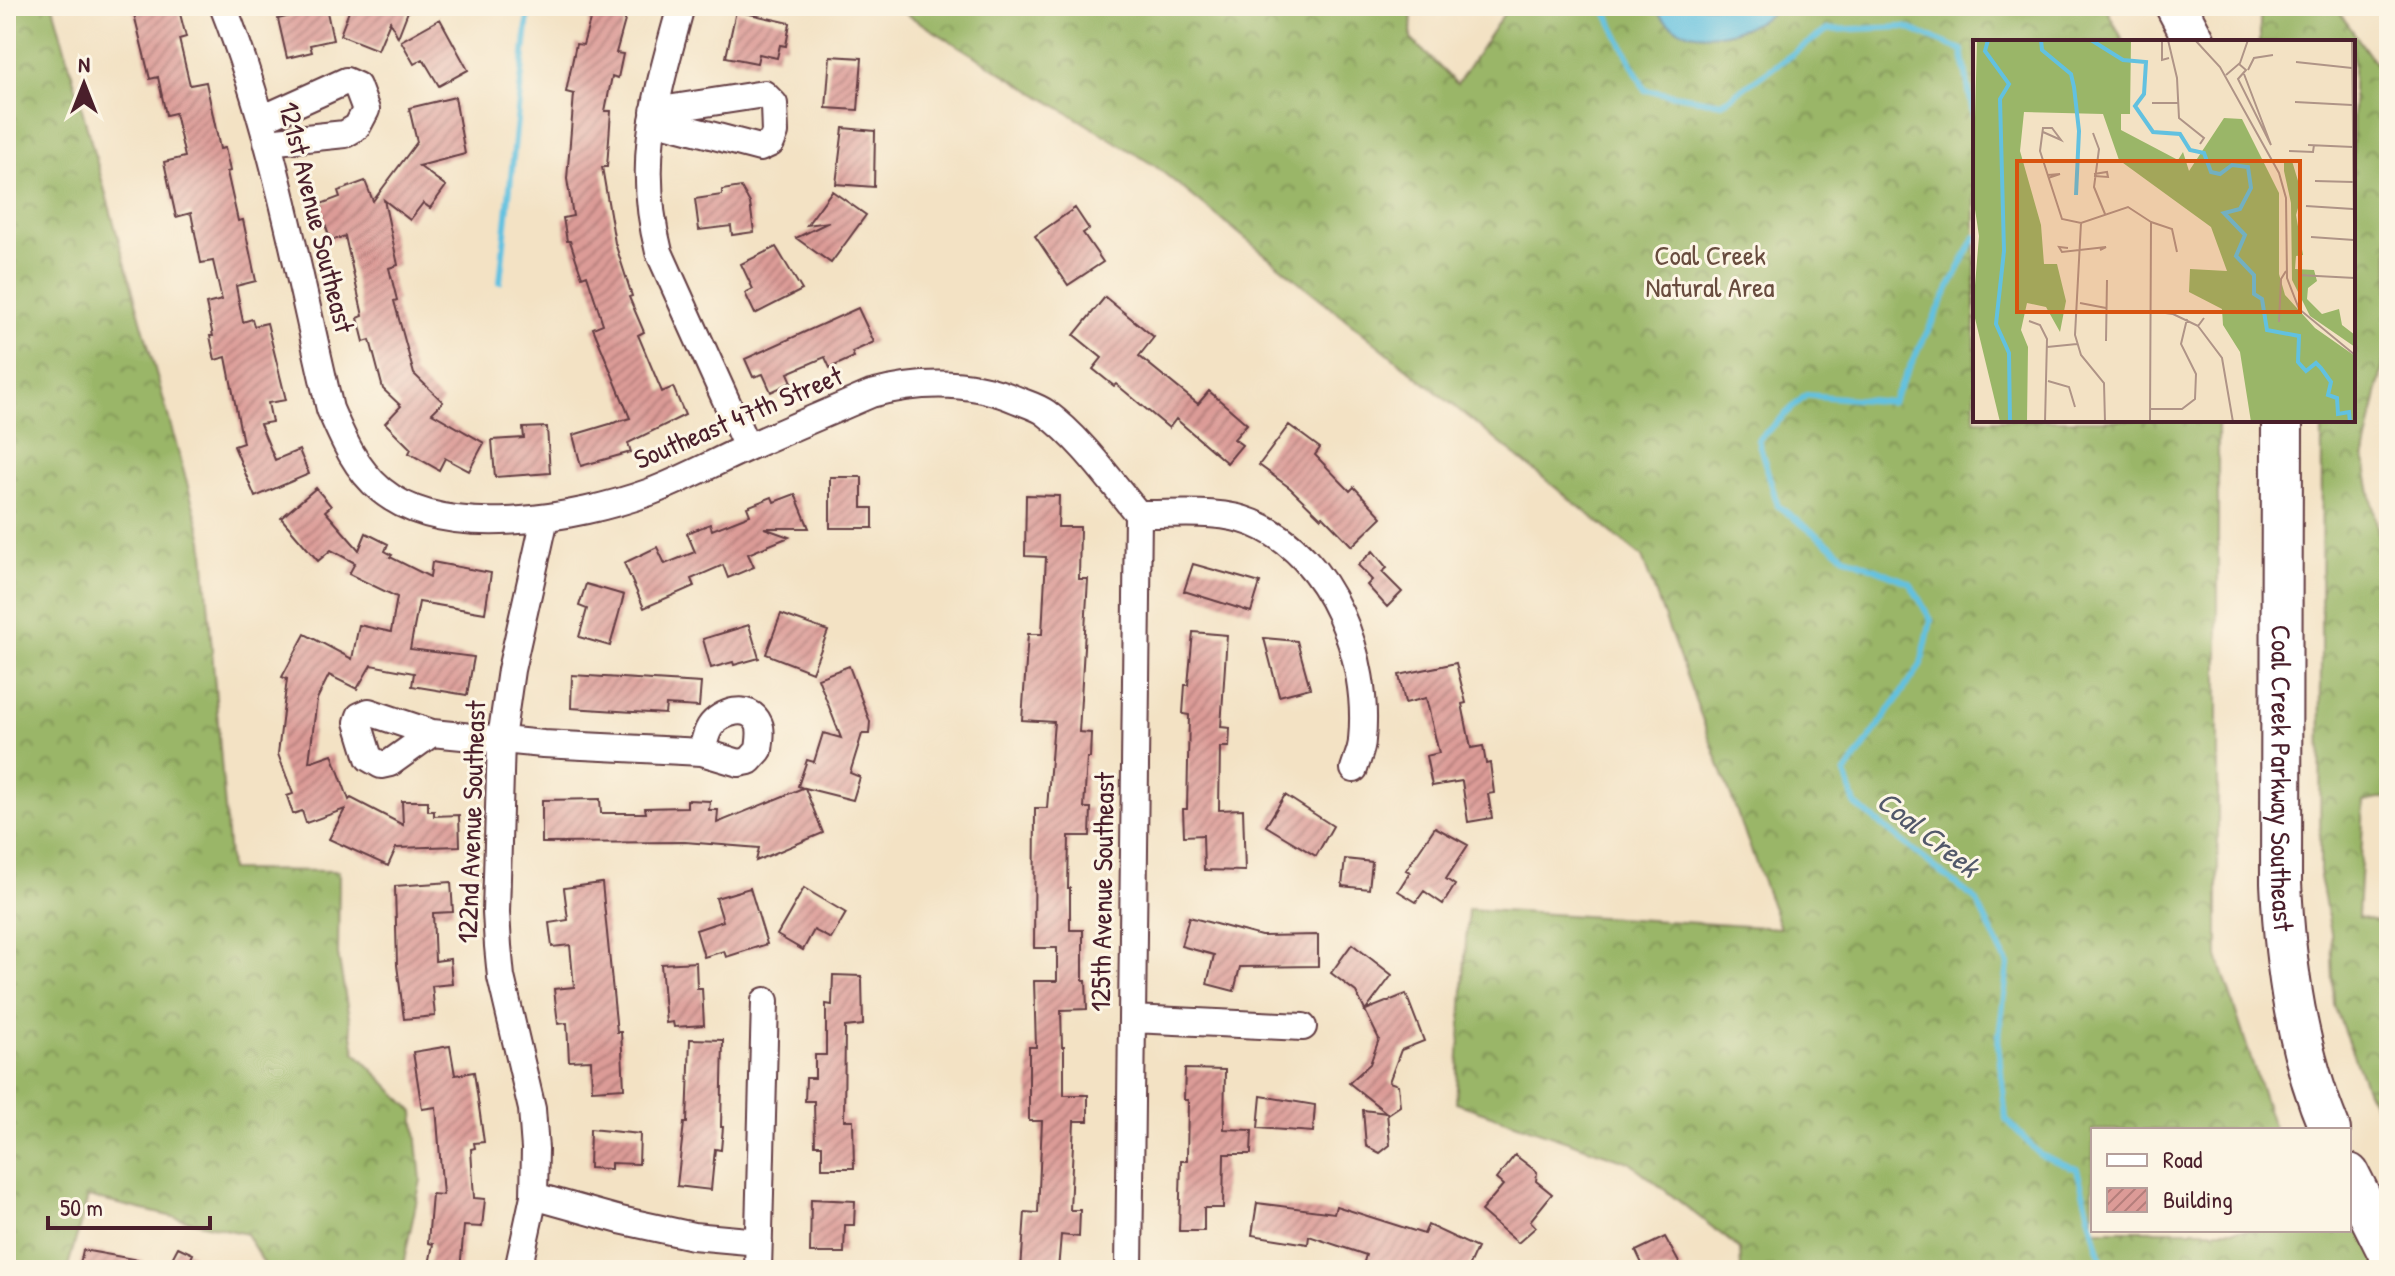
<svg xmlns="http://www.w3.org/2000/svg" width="2395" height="1276" font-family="'Patrick Hand',sans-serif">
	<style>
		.forest { fill: url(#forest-crowns); stroke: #726a4a; stroke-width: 2 }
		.water { fill: #62c1e0; stroke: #567086; stroke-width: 2 }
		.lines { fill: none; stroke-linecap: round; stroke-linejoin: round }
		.stream { stroke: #62c1e0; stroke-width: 6 }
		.building { fill: url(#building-hatch) }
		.minor-casing { stroke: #633c42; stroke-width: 30 }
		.primary-casing { stroke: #633c42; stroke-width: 44 }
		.minor { stroke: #fff; stroke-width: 26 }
		.primary { stroke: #fff; stroke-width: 40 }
		.labels { text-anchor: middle; stroke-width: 6; stroke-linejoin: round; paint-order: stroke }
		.street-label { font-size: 28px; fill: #4a1f2b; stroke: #fcf5e5 }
		.park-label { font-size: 28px; fill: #684c3e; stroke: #fcf5e5 }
		.water-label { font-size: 30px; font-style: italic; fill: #52586a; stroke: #fcf5e5 }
		.inset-river { fill: none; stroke: #62c1e0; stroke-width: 4 }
		.inset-road { fill: none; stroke: #af9487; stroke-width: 2 }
		.view { fill: #d8530f; fill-opacity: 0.15; stroke: #d8530f; stroke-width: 4 }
		.inset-edge { fill: none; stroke: #4a1f2b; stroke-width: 4 }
	</style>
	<defs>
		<pattern id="forest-crowns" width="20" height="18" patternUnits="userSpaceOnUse" patternTransform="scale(2)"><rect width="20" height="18" fill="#9ab668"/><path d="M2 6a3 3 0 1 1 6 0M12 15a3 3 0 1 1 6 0" fill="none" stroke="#809356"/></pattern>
		<pattern id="building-hatch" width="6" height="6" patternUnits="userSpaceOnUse" patternTransform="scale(2)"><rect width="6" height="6" fill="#dc9b97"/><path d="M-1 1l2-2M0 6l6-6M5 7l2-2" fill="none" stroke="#b47e7b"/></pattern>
	</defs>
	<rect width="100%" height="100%" fill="#fcf5e5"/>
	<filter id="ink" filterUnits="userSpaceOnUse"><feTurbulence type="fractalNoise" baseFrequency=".0125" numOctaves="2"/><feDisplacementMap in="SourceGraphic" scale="16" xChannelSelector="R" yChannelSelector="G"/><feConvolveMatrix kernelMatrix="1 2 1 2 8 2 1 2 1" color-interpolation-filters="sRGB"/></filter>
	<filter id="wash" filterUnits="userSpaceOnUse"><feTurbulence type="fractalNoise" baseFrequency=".006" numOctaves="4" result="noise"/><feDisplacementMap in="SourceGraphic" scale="32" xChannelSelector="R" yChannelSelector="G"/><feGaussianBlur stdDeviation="1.8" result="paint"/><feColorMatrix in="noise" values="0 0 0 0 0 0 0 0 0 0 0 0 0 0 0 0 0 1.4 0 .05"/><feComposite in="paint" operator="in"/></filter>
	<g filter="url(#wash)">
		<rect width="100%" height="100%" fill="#f3e2c4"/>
		<!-- forest -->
		<path class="forest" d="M6,6H53L203,540L230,870L339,871L338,955L355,1052L414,1112L421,1180L402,1270H268L246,1234L88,1197L67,1270H6Z
			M893,6H1412L1411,39L1457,84L1509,6H2105L2124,42H1975V420H2218V957L2274,1130H2093V1230H2349V1216L2389,1270H1741L1740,1249L1629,1162L1456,1103L1468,909L1780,928L1642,557L1155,166Z
			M2260,6H2335L2387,80L2389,93V336L2364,456L2389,590V797L2364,802L2358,917L2389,924V1132L2367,1091L2334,1005L2331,933L2320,877L2322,420H2353V42H2260Z"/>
		<!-- water -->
		<path class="water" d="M1654,6H1772L1771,14C1738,37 1676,49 1654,6Z"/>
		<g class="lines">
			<!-- stream -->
			<path class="stream" d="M1603,6L1645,90L1722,103L1827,30L1905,27L1962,50L1975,126
				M1975,237L1892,402L1806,395L1758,440L1778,506L1846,557L1910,583L1931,620L1921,665L1845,774L1855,804L1976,900L2008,965L1998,1044L2006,1119L2040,1155L2077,1169L2093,1229
				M500,282L529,6
				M2093,1230L2104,1270"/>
		</g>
		<g id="blocks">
			<!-- building -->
			<path class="building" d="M132,6H178L186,37L179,39L190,85L206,82L220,149L225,148L230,171L227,172L238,221L243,220L256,281L236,286L243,322L252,319L254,326L267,323L286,400L268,403L272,422L260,424L275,460L299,450L309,474L255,497L234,446L243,443L226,357L215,360L210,336H213L206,304L222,300L213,261L201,263L191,213L176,217L164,162L185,157L175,113L166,115L158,77L150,79Z
				M351,6H410L398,37L390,21L378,50L340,35Z
				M594,6H629L616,53L623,54L618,78L612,76L605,111H611L607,167H602L615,243L632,296L629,297L644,332L638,335L662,392L673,387L685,415L628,443L631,452L581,466L573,435L630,418L593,328L603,324L587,275L582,277L570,241H567L563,218L573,216L567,179L574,94L566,92L576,44L583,45Z
				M326,7L333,40L310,45L312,52L287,58L278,19Z
				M736,11L790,23L786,46L780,45L777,58L759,54L757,63L726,57Z
				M440,19L468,70L439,86L423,59L414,64L401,41Z
				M830,56L862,58L858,110L826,108Z
				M455,97L465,154L419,166L446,186L430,208L423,203L410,220L384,200L398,265L389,268L397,300L394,301L414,374L443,402L432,413L484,443L469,471L445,458L439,470L409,453L411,449L385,423L401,406L383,389L370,340L364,342L358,318L363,316L345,236L331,241L318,205L340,197L338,191L365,181L373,201L417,142L409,108Z
				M843,128L875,131L874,187L836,184Z
				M741,187L750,203L754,232L732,235L731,226L699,230L695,199L722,195V190Z
				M832,191L866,215L831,263L796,238L829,222L807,225Z
				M1075,208L1089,229L1083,233L1103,262L1068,285L1035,236Z
				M776,247L802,290L755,314L745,293L753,289L741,264Z
				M1105,297L1154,337L1139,356L1198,404L1209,391L1247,424L1234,439L1242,445L1227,463L1176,419L1169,428L1116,384L1114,386L1093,369L1102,358L1074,335Z
				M858,308L874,342L852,352L854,357L830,368L825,357L788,373L792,382L771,392L763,374L753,377L745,359Z
				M1289,425L1320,448L1315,455L1350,491L1354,487L1382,517L1352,546L1323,516L1321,518L1290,488L1259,465Z
				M547,427L550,473L495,477L492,440L524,438L523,428Z
				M830,477H862V508H873V528H830Z
				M316,488L331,506L325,511L359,550L366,533L388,544L385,551L392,555L390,557L430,577L432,562L491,573L485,613L419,602L410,649L474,657L467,695L412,686L414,673L371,665L357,689L329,675L317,699L309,762L332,754L349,800L351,798L403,825L402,801H428V811H434V816L459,815L460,846L396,848L388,866L329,839L345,809L306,823L302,811L293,814L287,796L293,794L278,754L287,679L282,677L305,634L352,659L359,625L391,632L397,597L349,574L355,563L331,550L318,561L281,518Z
				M795,494L809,528H764L789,537L748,554L754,567L728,578L723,565L691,579L694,586L644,608L624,563L657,547L665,564L695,552L687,533L710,524L712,530L750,515L747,507L772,497L774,502Z
				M1026,495L1059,496L1058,527H1080L1079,579H1088L1079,732L1091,733L1090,758H1087L1084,808H1091L1090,836H1069L1068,888H1070V930H1083V980H1086L1087,1009L1061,1010L1062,1047H1064V1095H1088V1121H1074L1070,1210H1080L1079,1237L1061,1235L1058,1270H1021L1025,1212L1038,1213L1042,1121H1029V1047H1036L1034,981H1057V948H1034L1035,808H1047L1054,722L1022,720L1028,634H1042L1046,557L1025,556Z
				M1373,551L1387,568L1382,572L1402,592L1387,607L1367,585L1372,580L1358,565Z
				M1193,564L1260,583L1251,612L1184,591Z
				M586,584L624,595L610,646L579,637L587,609L579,606Z
				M781,614L828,631L812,672L766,654Z
				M749,625L759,658L734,665L733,662L711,668L703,639Z
				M1193,632L1227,635L1221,727L1230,728L1229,747H1220L1219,810L1243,809L1245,871L1204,870L1203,835L1184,836L1183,809H1187L1189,715L1183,714L1185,685H1188Z
				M1264,638L1297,641L1310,688L1279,696Z
				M1456,663L1466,703L1462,704L1471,748L1483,746L1486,764L1490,763L1494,793L1488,794L1492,818L1468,822L1462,781L1432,786L1426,756L1439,753L1426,698L1405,703L1399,675Z
				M849,666L870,722L869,734H862L850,773L860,777L853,800L805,788L823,833L756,861L759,848L685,842L542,843V800L600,799L601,813H646L645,808L687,807V800L710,801L709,810H718L717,823L803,788L798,786L807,760L814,762L823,733L841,738L818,678Z
				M572,675L701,683L699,707L666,705L665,714L571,708Z
				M1285,795L1333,826L1316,856L1266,826Z
				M1435,827L1468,845L1446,879L1455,885L1443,904L1424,891L1416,902L1398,891L1410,872L1406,870Z
				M1345,859L1372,862L1369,889L1342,886Z
				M451,882L453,912L433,913L435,961L450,959L452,984L432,986L435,1016L404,1019L397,965L395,886Z
				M602,883L617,1032H621L624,1088L592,1090L591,1060L569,1061L567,1023L558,1024L554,989L574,987L570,945L552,947L549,923L568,920L564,888Z
				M750,888L767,944L726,957L724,951L704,957L696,930L723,921L716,898Z
				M804,888L846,913L831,939L814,930L803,950L777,935Z
				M1189,917L1261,936L1318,935V966L1240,967L1234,991L1207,984L1214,955L1181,946Z
				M1352,944L1392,975L1366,1010L1406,994L1424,1041L1401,1050L1389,1082L1398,1085L1400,1106L1388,1114L1349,1083L1370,1064L1379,1039L1356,992L1331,973Z
				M696,962L697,988H702L704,1025L674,1027L673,1022L666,1023L661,964Z
				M833,975L861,976L862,980L863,1025L845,1027L844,1120H853L854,1168H822V1145H815L814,1101H805L806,1078H815V1055H826V1004L832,1005Z
				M690,1039L723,1040L721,1127H723L721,1150L715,1149L711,1190L677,1186L684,1123H687Z
				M450,1046L455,1075L474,1072L484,1142L474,1143L475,1148L471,1149L474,1198L485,1199L482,1227L464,1226L460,1270H428L433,1244L428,1243L432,1194L443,1195L436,1107L422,1109L413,1052Z
				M1185,1069L1225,1070L1224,1129L1252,1130L1251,1154H1224L1223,1208H1204V1231H1179L1181,1161H1187L1188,1100H1184Z
				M1261,1096L1315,1105L1313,1132L1258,1128Z
				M1363,1110L1387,1113L1390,1145L1380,1153L1366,1146Z
				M590,1129L640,1134L639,1164L611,1163V1169L589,1168Z
				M1515,1155L1537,1172L1536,1181L1552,1194L1530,1221L1536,1227L1518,1243L1481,1211L1503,1185L1496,1179Z
				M811,1199L855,1201L854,1225H845L844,1253H810Z
				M1257,1203L1334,1213L1336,1206L1424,1234L1428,1225L1477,1248L1467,1270H1379L1363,1265L1366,1255L1309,1236L1308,1244L1252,1235Z
				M1665,1237L1683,1270H1645L1636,1251Z
				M178,1247L193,1254L186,1270H166Z
				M83,1250L144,1261L143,1270H79Z"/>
		</g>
	</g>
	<g filter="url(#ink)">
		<use href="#blocks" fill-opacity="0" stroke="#633c42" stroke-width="2"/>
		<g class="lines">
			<!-- minor casing -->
			<g class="minor-casing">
				<path id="minor" d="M223,6C274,135 298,274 330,409C343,439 355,468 381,490C445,543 578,518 650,492C682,480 713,463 744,449C786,430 829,412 871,394C920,381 970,380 1017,400C1027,404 1038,407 1046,413C1082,440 1109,479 1138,514
					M681,6C657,96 635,158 659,252L747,447
					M262,119L346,81L357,86L366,110L357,127L345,134L267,142
					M653,120L760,148L771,143L775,133L774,104L764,94L654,111
					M1138,514C1174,515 1219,509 1253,523C1332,555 1370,660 1362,740C1362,749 1357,759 1354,769
					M432,733L390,763L381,765L369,758L358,722L360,716L369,712L432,733L543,744L702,752C704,744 705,735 710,727C720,712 750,702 759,724C762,731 760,741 759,750L749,761L739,763L702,752
					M1133,1019L1303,1027
					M534,1196L620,1220L693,1236L759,1242
					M518,1270L534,1196L535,1149L532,1109L501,977L498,946L496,912L501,739L511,670L545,518
					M758,1270L765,1001
					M1129,1270L1138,514"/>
			</g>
			<!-- primary casing -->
			<g class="primary-casing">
				<g id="primary">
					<path d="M2176,6L2195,42"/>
					<path id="s1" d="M2282,420L2281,883C2285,967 2297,1052 2330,1130"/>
					<path d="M2349,1174L2389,1254"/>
				</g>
			</g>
			<!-- minor -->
			<use href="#minor" class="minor"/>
			<!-- primary -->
			<use href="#primary" class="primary"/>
		</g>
	</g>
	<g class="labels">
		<!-- street labels -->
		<g class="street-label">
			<text transform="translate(317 217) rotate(76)" y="10">121st Avenue Southeast</text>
			<text transform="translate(738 417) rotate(-23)" y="10">Southeast 47th Street</text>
			<text dy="10" stroke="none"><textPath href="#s1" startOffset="358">Coal Creek Parkway Southeast</textPath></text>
			<text transform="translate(471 822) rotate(-88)" y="10">122nd Avenue Southeast</text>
			<text transform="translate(1102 892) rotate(-89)" y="10">125th Avenue Southeast</text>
		</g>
		<!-- park labels -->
		<g class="park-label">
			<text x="1710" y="265">Coal Creek<tspan x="1710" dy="32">Natural Area</tspan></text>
		</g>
		<!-- water labels -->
		<g class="water-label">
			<text transform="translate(1928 834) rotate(38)" y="10">Coal Creek</text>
		</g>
	</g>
	<!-- overview -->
	<g transform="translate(1973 40)">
		<rect width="382" height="382" fill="#f3e2c4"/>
		<path d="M4,0H158L157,74H148V90L205,120L210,112L216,131L251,78L269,79L306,153V234L312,255L342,288L382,316V382H278L267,312L250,285L249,269L216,252L217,229L254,231L238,187L146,120L130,74L51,72L47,111L68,185L71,224H84L93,261L87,292L73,267L54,263L48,290L55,307L54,381L27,382L0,270L6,196L0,156ZM319,121L329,154L323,175L330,215L323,216L322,229L341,230L344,241L335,248L334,259L349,274L366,269L369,285L382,295V307L337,276L319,240L318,163L311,131V122Z" fill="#9ab668"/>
		<path class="inset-river" d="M15,0L12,11L36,44L27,59L31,211L23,284L36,313L37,382M68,0L69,10L98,34L101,47L106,91L103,155M118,0L150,20L173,22L171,54L162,66L180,92L207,94L217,110L231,113L238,132L247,134L259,125L275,127L278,148L267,169L251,173L272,195L263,216L281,235V254L289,259L294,290L326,296L325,322L333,331L343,323L348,328L358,342L355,355L364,358L365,374L376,372L377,382"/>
		<path class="inset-road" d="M189,0V20L196,18M195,0L204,38L206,78L231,98L227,104M222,0L247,27L306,133L313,158L314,238L326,269L382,315M379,0L382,275M323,22L379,28M266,24L273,30L265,39L298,105L271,34M275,30L281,18L300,15M253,35L267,23L275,0M322,62L379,65M179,63H205M70,92L88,100L79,88H70L67,111L89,179L108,183L155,167L178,182M120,93L126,109L121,147L132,174M335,105L380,107M316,111L340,112L341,105M75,135L87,134L75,138M121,136L135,137L134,132L121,134M342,141L380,142M333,166L380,169M178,182L199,189L204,212M108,183L102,295L108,315L131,343L132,382M338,197L381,200M95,208L86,207L89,212L133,207L127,210M325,235L382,238M107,263L133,268M177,271L200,274L225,286L231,278M56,281L67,285L74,299L72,382M306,282L308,239L313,231M225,286L249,318L260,382M133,301L134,240M74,307L104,304M75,341L96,347L102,367M177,369H209L222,359L223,334L208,304L214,279M177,382L178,182"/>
		<path class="view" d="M44,121H327V272H44Z"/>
		<rect width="382" height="382" class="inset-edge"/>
	</g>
	<!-- margin -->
	<rect width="2395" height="1276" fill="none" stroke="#fcf5e5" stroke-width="32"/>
	<!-- legend -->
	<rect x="2091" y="1128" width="260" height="104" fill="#fcf5e5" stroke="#b59f9b" stroke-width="2"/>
	<rect x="2107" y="1154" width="40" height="12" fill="#ffffff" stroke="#b59f9b" stroke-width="2"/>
	<text x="2163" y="1168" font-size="24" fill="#4a1f2b">Road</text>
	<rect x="2107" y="1188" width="40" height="24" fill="url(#building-hatch)" stroke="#b59f9b" stroke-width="2"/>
	<text x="2163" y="1208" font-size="24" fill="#4a1f2b">Building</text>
	<!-- north arrow -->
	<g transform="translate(84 84)" stroke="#fcf5e5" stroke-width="6" paint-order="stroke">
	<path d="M0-6L14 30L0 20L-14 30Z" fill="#4a1f2b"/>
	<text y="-12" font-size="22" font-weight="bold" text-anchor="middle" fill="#4a1f2b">N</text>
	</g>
	<!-- scale -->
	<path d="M48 1216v12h162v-12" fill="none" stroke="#4a1f2b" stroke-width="4"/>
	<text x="60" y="1216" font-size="24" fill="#4a1f2b" stroke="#fcf5e5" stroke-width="6" paint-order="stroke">50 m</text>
</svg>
